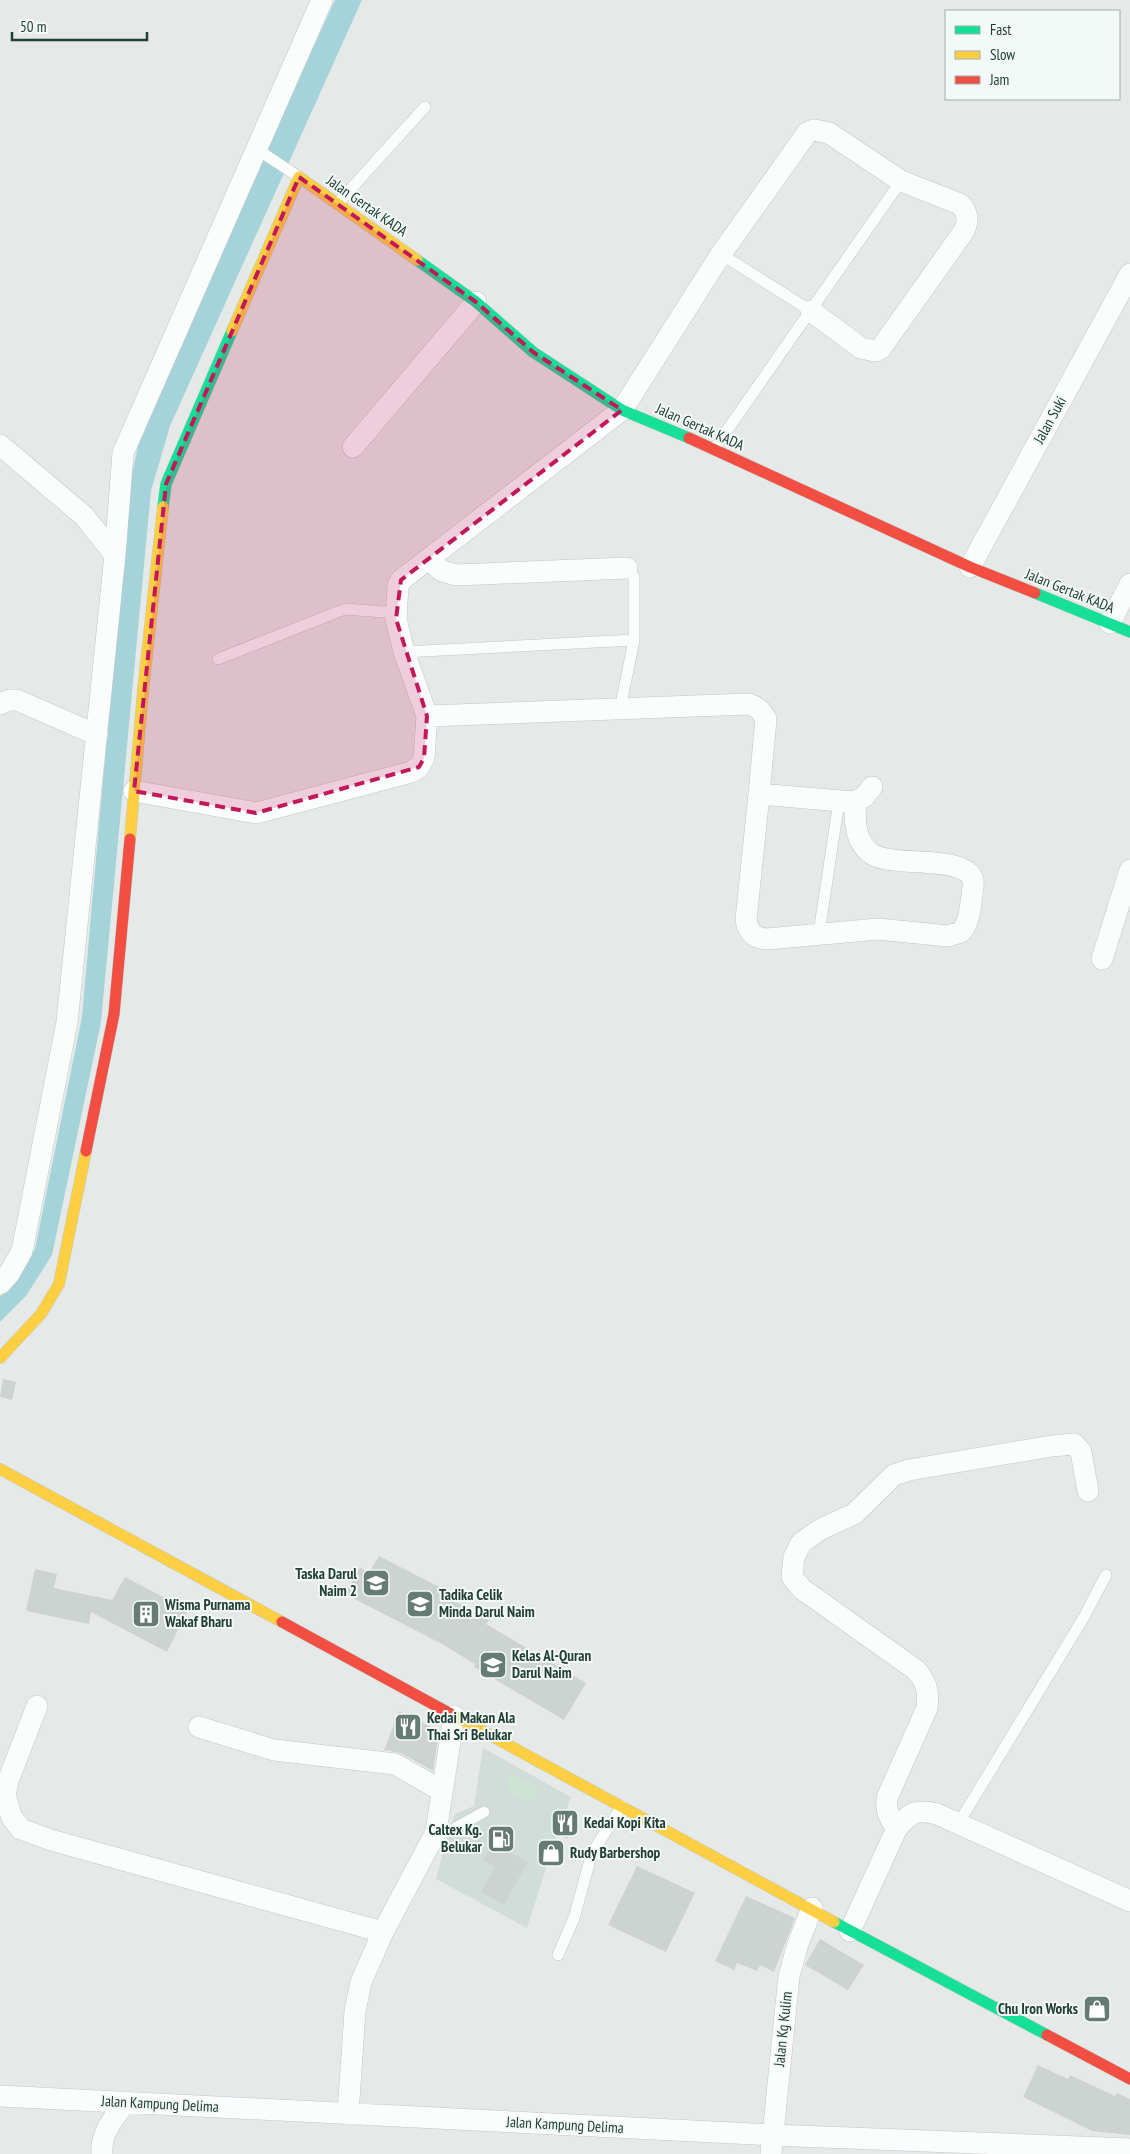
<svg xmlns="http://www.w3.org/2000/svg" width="1130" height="2154" font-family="'PT Sans Narrow',sans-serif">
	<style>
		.built { fill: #d2dcd8 }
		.green { fill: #cde4d4 }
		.water { fill: #a4d4da }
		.building { fill: #cdd3d1 }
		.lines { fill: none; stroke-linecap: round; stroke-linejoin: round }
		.lane-casing { stroke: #c2c7c5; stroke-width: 12 }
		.street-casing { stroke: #c2c7c5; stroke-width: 22 }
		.fast-casing { stroke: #c0c8c5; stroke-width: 12 }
		.slow-casing { stroke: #c0c8c5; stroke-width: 12 }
		.jam-casing { stroke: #c0c8c5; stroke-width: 12 }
		.lane { stroke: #fbfcfc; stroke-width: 11 }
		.street { stroke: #fbfcfc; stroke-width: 21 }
		.fast { stroke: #16e098; stroke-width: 11 }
		.slow { stroke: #ffcf43; stroke-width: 11 }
		.jam { stroke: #f24e42; stroke-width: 11 }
		.marked { fill: #c2185b; fill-opacity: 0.2; stroke: #c2185b; stroke-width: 4; stroke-dasharray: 10 6; stroke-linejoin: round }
		.labels { text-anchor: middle; stroke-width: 4; stroke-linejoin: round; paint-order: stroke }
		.street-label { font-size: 15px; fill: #213f35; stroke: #f3f9f6 }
		.poi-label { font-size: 15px; font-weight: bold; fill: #213f35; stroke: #f3f9f6; text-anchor: start }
	</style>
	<rect width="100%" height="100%" fill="#e5eae8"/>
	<!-- built -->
	<path class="built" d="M483,1748L571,1797L553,1846L527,1928L436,1879L448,1832L455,1814L474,1806Z"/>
	<!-- green -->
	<path class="green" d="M508,1772L543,1791L535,1799L527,1802L510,1794L508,1784Z"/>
	<!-- water -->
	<path class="water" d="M335,0H362L170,426L151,491L101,1022L52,1255L26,1296L0,1322V1297L14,1283L35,1249L82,1017L129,487L145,415Z"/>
	<!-- building -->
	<path class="building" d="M3,1379L16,1382L12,1400L0,1397Z
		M379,1556L451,1593L449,1598L489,1620L486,1624L586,1683L564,1720L474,1667L475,1664L442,1644L345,1594L360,1567L369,1573Z
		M35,1569L57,1574L54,1588L112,1600L125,1577L188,1610L167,1652L91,1612L89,1624L26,1611Z
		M399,1711L439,1731L433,1771L401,1753L384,1750Z
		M562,1808L578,1813L568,1839L553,1833Z
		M493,1843L528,1862L504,1905L481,1892L495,1867L483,1860Z
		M637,1866L695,1893L666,1952L608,1925Z
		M746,1896L795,1918L774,1972L760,1965L757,1971L737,1963L734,1970L715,1961Z
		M820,1939L864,1965L848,1990L805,1965Z
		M1038,2065L1068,2079L1070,2075L1115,2096L1117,2093L1130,2099V2135L1092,2131L1023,2097Z"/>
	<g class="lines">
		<!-- lane casing -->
		<g class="lane-casing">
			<path id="lane" d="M258,150L299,177
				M338,203L425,107
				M721,254L811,311
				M714,449L901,181
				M404,652L634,640
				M218,659L345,609L397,613
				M620,709L634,640V577L627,568
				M819,933L839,801
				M958,1824L1084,1617L1106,1575
				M436,1832H448L484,1812
				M558,1955L574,1918L592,1853L622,1806"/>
		</g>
		<!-- street casing -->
		<g class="street-casing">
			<path id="street" d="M0,445L84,516L115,555
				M353,447L476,302
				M429,560L442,571L456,575L627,568
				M970,567L1130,274
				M1110,623L1130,584
				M0,704L9,700H17L97,735
				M427,716L748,704C757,706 761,710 766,719L759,794L853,802L864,797L872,787
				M134,791L256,813L411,772L419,767L424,758L427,716L404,652L396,619L398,585L401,580L622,410L721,254L807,133L814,130L829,133L901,181L960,204C968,213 969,220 964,231L881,348L875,351L861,348L811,311
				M759,794L746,920C748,932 754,938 767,939L878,929L948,936L961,932C970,922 970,908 972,896C972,891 974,885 973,880C966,854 892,868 872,854C855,843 854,819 856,801
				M1102,959L1130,870
				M0,1284L9,1274L22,1251L67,1022L115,555L123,453L322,0
				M37,1706L8,1781L5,1795L12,1818L21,1829L51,1840L383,1932
				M199,1727L274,1750L395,1764L442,1791
				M897,1828C888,1819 886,1810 887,1798L927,1708C929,1691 927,1683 916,1670L802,1589L792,1577L794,1557L801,1543L821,1529L854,1514L894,1475L909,1470L1052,1446L1074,1444L1081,1452L1088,1491
				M850,1931L897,1828C911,1812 915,1809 937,1814L1130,1901
				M0,2096L772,2135L1130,2149
				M348,2114L355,2011L361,1982L383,1932L436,1832L454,1716
				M102,2154C100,2133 114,2118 126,2102
				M771,2154L789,1976L798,1944L812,1908"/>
		</g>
		<!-- fast casing -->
		<g class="fast-casing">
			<path id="fast" d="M417,260L476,302L533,352L622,410L689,438
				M163,507L166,484L232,331
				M1035,593L1130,632
				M834,1922L1047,2035"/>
		</g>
		<!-- slow casing -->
		<g class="slow-casing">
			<path id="slow" d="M232,331L299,177L417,260
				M130,839L143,691L163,507
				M0,1358L41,1314L59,1284L86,1151
				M0,1469L282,1622
				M451,1714L834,1922"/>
		</g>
		<!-- jam casing -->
		<g class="jam-casing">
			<path id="jam" d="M689,438L970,567L1035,593
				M86,1151L114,1014L130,839
				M282,1622L451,1714
				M1047,2035L1130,2079"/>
		</g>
		<!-- lane -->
		<use href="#lane" class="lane"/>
		<!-- street -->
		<use href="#street" class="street"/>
		<!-- fast -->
		<use href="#fast" class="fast"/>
		<!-- slow -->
		<use href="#slow" class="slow"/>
		<!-- jam -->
		<use href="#jam" class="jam"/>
	</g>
	<!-- marked area -->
	<path class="marked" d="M299,177L476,302L533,352L622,410L401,580L396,619L427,716L424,758L419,767L256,813L134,791L166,484Z"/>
	<!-- icons -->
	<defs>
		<g id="school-square" transform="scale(1.4375)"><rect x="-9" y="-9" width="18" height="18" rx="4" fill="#667b74" stroke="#f3f9f6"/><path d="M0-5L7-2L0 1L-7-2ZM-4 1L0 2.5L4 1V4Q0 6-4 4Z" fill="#fff"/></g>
		<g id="building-square" transform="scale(1.4375)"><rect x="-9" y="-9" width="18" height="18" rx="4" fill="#667b74" stroke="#f3f9f6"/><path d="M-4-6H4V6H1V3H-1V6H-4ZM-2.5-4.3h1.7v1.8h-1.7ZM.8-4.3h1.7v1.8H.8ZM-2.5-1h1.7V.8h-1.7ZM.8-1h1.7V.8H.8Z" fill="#fff"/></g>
		<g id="restaurant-square" transform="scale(1.4375)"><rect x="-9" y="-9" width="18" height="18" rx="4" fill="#667b74" stroke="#f3f9f6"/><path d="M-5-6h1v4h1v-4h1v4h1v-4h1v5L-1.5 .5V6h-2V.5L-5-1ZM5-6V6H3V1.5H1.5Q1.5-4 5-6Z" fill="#fff"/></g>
		<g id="fuel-square" transform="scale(1.4375)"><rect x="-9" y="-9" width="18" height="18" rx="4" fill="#667b74" stroke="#f3f9f6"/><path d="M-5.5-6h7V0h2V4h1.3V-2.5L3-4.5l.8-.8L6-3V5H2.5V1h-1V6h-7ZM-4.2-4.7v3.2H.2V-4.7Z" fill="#fff"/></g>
		<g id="shop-square" transform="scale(1.4375)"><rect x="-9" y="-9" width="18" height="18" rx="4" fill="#667b74" stroke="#f3f9f6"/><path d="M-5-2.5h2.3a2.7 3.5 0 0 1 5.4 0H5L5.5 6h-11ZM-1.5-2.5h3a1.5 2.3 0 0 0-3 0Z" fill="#fff"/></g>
	</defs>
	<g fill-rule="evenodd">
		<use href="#school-square" x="376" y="1583"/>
		<use href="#school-square" x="420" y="1604"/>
		<use href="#building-square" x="146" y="1614"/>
		<use href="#school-square" x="493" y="1665"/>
		<use href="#restaurant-square" x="408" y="1727"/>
		<use href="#restaurant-square" x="565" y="1823"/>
		<use href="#fuel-square" x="501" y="1839"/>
		<use href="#shop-square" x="551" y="1853"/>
		<use href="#shop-square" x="1097" y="2009"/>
	</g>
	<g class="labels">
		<!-- street labels -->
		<g class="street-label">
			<text transform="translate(367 206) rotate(35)" y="5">Jalan Gertak KADA</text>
			<text transform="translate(1050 420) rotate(-61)" y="5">Jalan Suki</text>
			<text transform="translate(700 427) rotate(24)" y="5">Jalan Gertak KADA</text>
			<text transform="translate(1070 591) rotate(22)" y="5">Jalan Gertak KADA</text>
			<text transform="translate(783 2029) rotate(-84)" y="5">Jalan Kg Kulim</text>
			<text transform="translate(160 2104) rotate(3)" y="5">Jalan Kampung Delima</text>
			<text transform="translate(565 2125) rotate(3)" y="5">Jalan Kampung Delima</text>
		</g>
		<!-- poi labels -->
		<g class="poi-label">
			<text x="357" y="1579" text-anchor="end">Taska Darul<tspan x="357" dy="17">Naim 2</tspan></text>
			<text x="439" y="1600">Tadika Celik<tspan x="439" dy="17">Minda Darul Naim</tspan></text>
			<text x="165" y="1610">Wisma Purnama<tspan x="165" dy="17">Wakaf Bharu</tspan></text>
			<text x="512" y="1661">Kelas Al-Quran<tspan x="512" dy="17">Darul Naim</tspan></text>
			<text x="427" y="1723">Kedai Makan Ala<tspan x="427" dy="17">Thai Sri Belukar</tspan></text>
			<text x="584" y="1828">Kedai Kopi Kita</text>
			<text x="482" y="1835" text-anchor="end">Caltex Kg.<tspan x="482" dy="17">Belukar</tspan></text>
			<text x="570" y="1858">Rudy Barbershop</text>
			<text x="1078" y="2014" text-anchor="end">Chu Iron Works</text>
		</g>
	</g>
	<!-- legend -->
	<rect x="945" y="10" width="175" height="90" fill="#f3f9f6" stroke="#9fafa9"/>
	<rect x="955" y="26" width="25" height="8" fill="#16e098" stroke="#9fafa9"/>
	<text x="990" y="35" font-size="15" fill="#213f35">Fast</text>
	<rect x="955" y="51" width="25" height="8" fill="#ffcf43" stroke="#9fafa9"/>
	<text x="990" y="60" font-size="15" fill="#213f35">Slow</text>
	<rect x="955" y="76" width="25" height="8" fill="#f24e42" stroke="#9fafa9"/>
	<text x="990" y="85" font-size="15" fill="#213f35">Jam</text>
	<!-- scale -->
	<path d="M12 32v8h135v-8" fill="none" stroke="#213f35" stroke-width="2.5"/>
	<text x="20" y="32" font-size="15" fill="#213f35" stroke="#f3f9f6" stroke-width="4" paint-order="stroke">50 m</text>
</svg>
